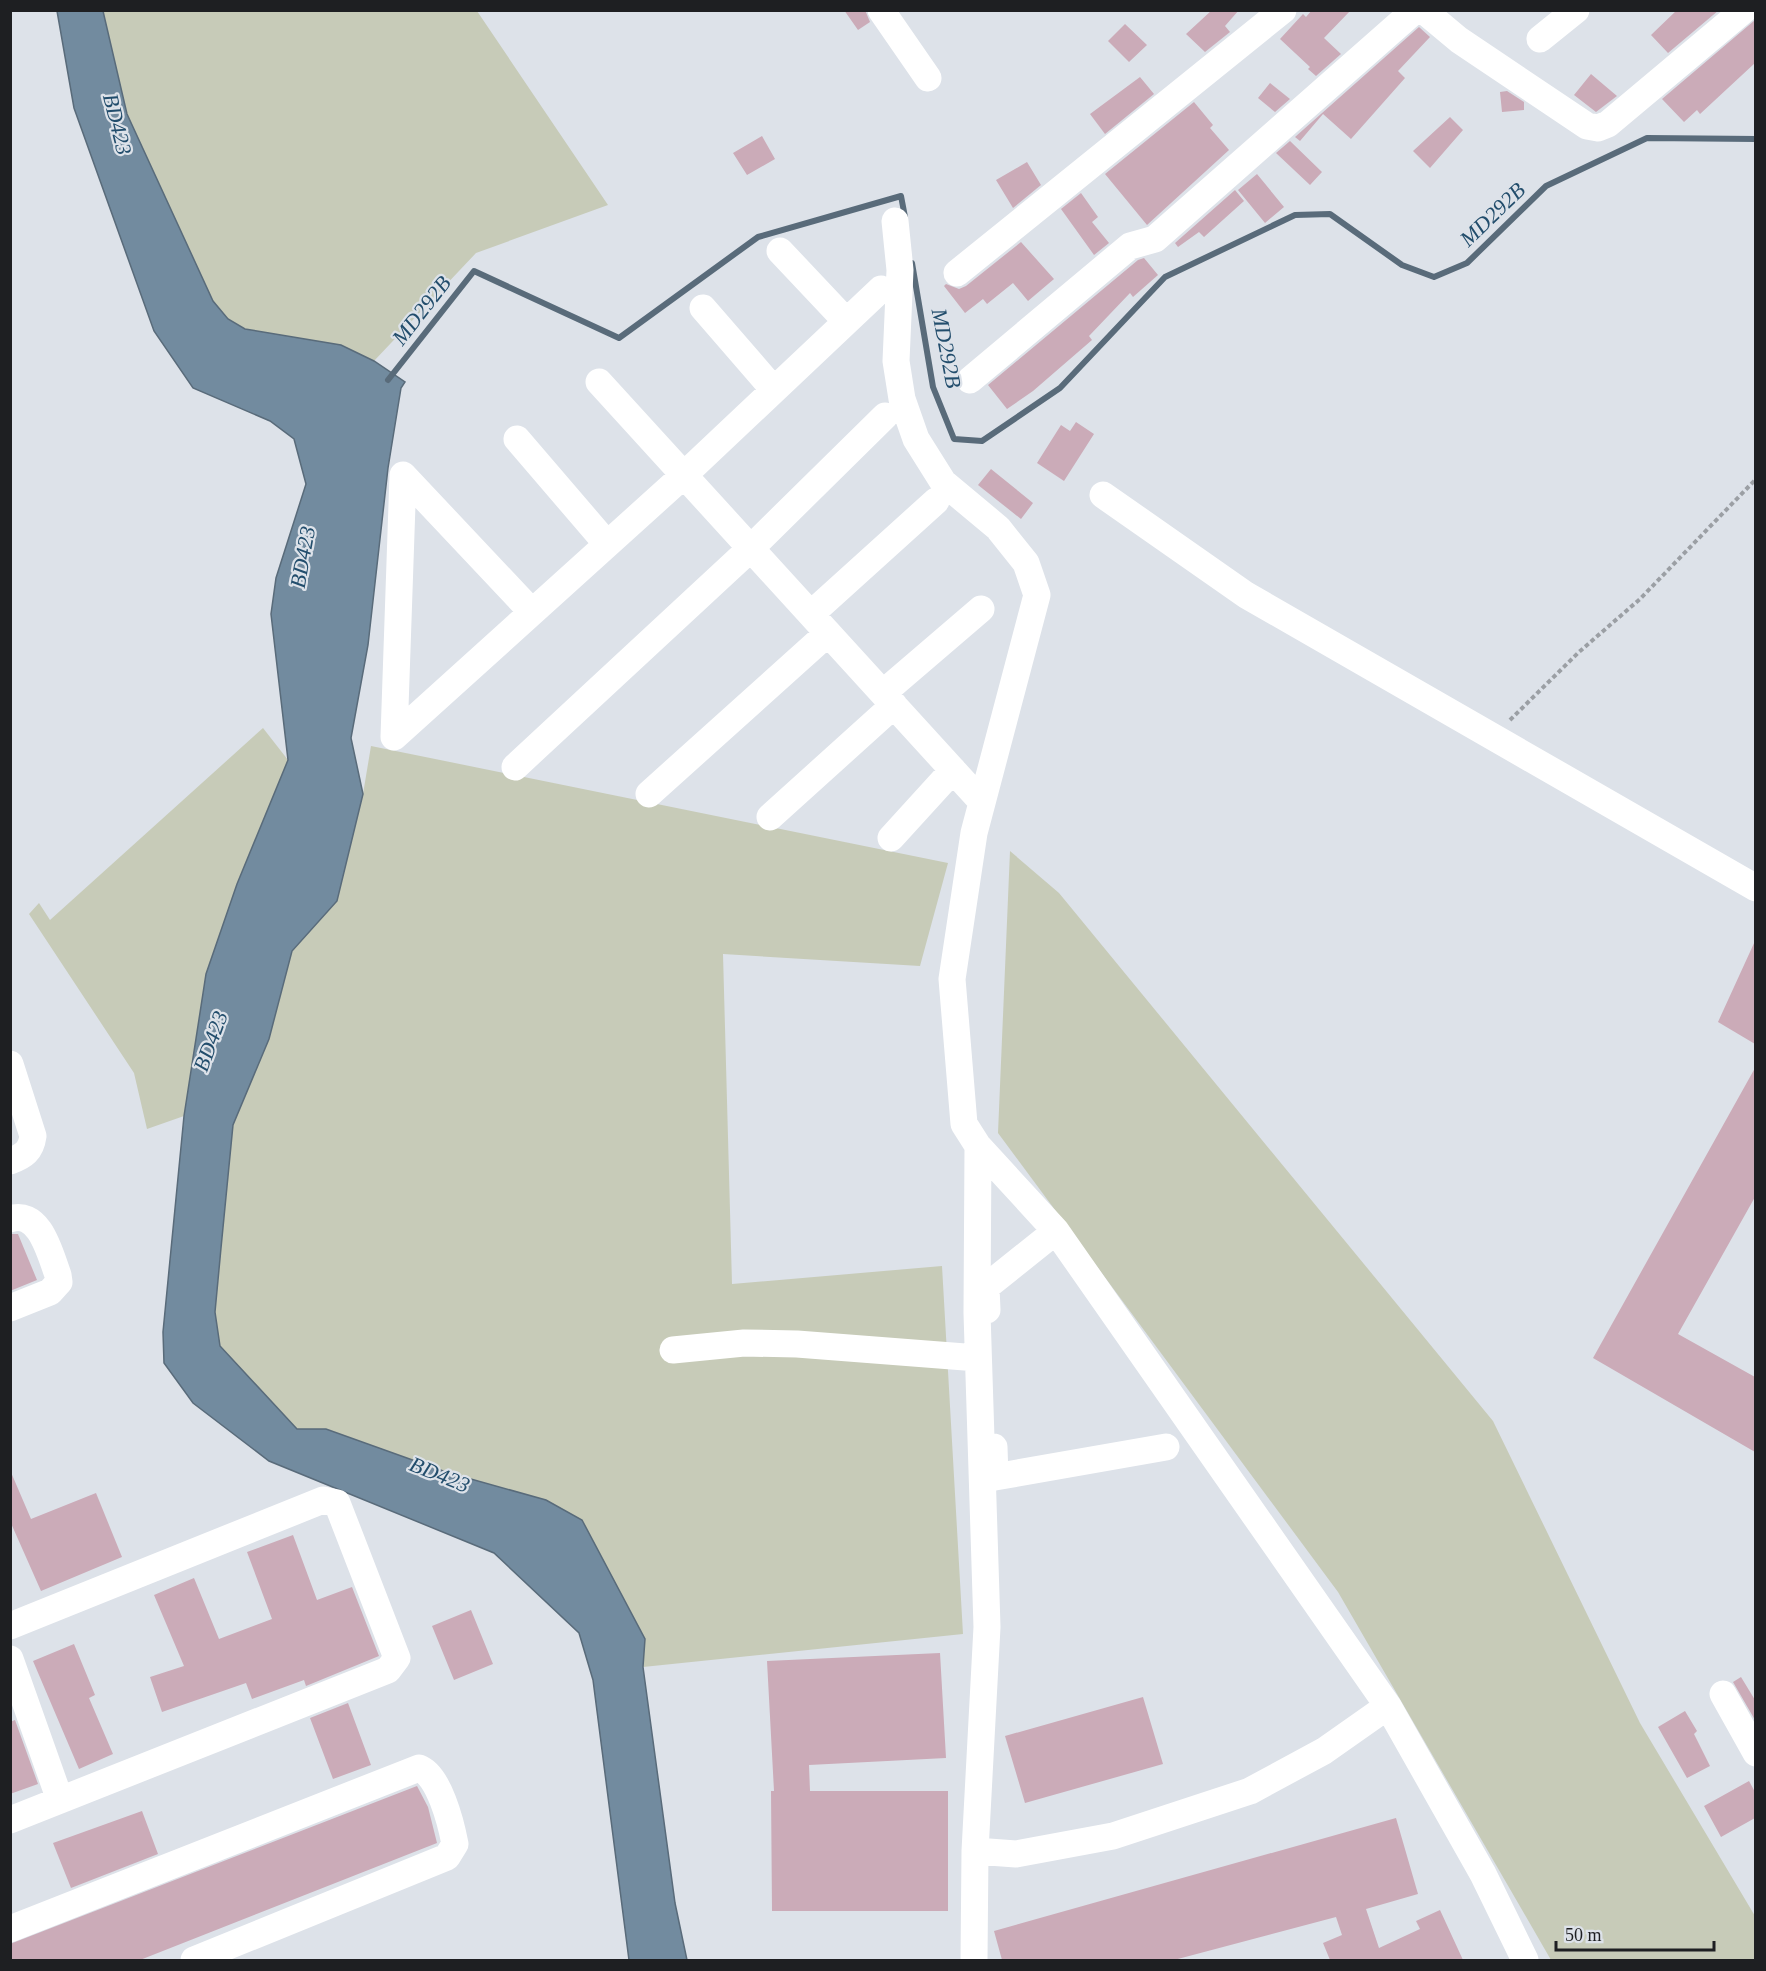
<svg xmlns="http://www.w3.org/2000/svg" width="1766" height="1971" font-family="'Times New Roman',serif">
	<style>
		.green { fill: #c7cbb8 }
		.water { fill: #728b9f; stroke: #596b7a; stroke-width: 1.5 }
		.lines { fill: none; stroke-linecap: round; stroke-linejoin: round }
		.stream { stroke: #596b7a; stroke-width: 6 }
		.building { fill: #cbabb8 }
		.path { stroke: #9b9fa4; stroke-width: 4; stroke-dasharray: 4.5 3; stroke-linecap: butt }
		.minor { stroke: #fff; stroke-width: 27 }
		.labels { text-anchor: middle; stroke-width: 4.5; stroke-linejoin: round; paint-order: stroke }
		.water-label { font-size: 22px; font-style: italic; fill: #224d6c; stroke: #dde2e9 }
	</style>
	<rect width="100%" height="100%" fill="#dde2e9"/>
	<!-- green -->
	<path class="green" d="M103,11H477L608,205L476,253L374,361L341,345L245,329L228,319L213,301L127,114Z
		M263,728L288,760L237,884L206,974L184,1116L147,1129L134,1073L29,914L39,903L50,920Z
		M371,746L948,863L920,966L723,954L732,1284L942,1266L963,1634L643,1667L645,1639L546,1500L446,1472L326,1429H297L220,1347L215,1312L233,1125L269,1039L292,951L337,901L363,794Z
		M1010,851L1059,893L1493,1421L1640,1723L1755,1916V1960H1551L1338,1592L998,1133Z"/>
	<!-- water -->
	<path class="water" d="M57,11H103L127,114L213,301L228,319L245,329L341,345L374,361L405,382L401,388L388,468L368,645L351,738L363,794L337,901L292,951L269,1039L233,1125L221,1248L215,1312L220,1346L297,1429H326L446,1472L546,1500L582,1520L645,1639L643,1667L675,1903L687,1960H629L593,1680L579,1633L494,1553L269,1461L193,1403L164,1363L163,1332L184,1116L206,974L237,884L288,760L271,614L276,578L306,484L294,439L270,421L193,388L154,331L74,108Z"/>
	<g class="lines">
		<!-- stream -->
		<path class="stream" d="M912,263L933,387L954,439L982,441L1060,388L1165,277L1295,215L1330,214L1402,265L1434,277L1467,263L1546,186L1647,138L1756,139
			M388,380L474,271L619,338L758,237L901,196L905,217"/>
	</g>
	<!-- building -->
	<path class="building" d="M844,10H865L870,22L858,30Z
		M1212,10H1239L1225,26L1230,32L1205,52L1186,34Z
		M1312,10H1351L1324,38L1341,54L1316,76L1308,69L1310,67L1280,39L1303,14L1306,17Z
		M1677,10H1719L1668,53L1651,35Z
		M1755,20V63L1700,114L1697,110L1684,122L1662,99Z
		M1125,24L1147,45L1129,62L1108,41Z
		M1419,27L1430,37L1398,71L1405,78L1351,139L1323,114L1300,141L1295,137Z
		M1591,74L1617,96L1596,112L1574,95Z
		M1140,77L1154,94L1105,134L1090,114Z
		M1270,83L1290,99L1275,112L1258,98Z
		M1507,91L1524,102V110L1502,112L1500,92Z
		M1194,102L1213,125L1210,128L1229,150L1147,225L1105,174Z
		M1450,117L1463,130L1430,168L1413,151Z
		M762,136L775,159L747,175L733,153Z
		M1290,141L1322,172L1310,185L1276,153Z
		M1027,162L1041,185L1013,208L996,180Z
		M1257,174L1284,207L1265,223L1238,190Z
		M1235,190L1244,201L1204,237L1199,232L1178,247L1175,243Z
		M1081,193L1098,217L1092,222L1109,243L1094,255L1061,209Z
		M1021,242L1054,279L1028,301L1013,283L987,304L983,299L965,313L944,286L946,284L959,289L966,286Z
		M1144,258L1158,275L1133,297L1130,293L1089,336L1092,340L1033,391L1007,409L988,385L1138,260Z
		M1076,422L1094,434L1064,481L1037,463L1061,425L1070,431Z
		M991,469L1033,503L1021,519L978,485Z
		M1755,941V1044L1718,1022Z
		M1755,1068V1197L1678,1334L1755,1377V1452L1593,1358Z
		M10,1234H18L37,1280L10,1291Z
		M10,1470L31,1519L96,1493L122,1557L41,1591L10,1521Z
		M293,1535L317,1600L352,1587L379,1656L306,1686L304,1680L252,1699L246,1683L162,1712L150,1677L184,1666L154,1595L194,1578L219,1639L272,1619L247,1552Z
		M471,1610L493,1664L454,1680L432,1626Z
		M74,1644L95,1695L89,1698L113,1754L79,1769L33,1661Z
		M940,1653L946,1758L809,1765L810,1791H948V1911H772L771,1791H774L767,1661Z
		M1741,1677L1755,1700V1720L1733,1682Z
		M1143,1697L1163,1764L1025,1803L1005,1736Z
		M348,1703L371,1765L333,1779L310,1718Z
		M1685,1711L1697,1731L1694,1734L1710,1766L1687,1778L1658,1727Z
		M15,1720L38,1784L10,1794V1722Z
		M1749,1781L1755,1792V1818L1721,1837L1704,1806Z
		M417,1786L428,1807L437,1843L140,1960H10V1944Z
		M142,1811L158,1854L71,1888L53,1843Z
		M1396,1818L1418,1894L1366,1909L1379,1948L1420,1929L1416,1921L1440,1910L1463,1960H1330L1323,1943L1342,1935L1336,1917L1174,1960H1002L994,1931Z"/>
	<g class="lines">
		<!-- path -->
		<path class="path" d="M1510,720L1579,652L1640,599L1756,479"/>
		<!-- minor -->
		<path class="minor" d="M881,10L928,78
			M1423,10L1459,40L1587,126L1598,128L1608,124L1744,10
			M1540,39L1576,10
			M895,221L900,270L896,361L902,399L916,439L943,482L998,528L1026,563L1037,595L974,833L952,979L964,1124L978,1146L977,1313L987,1627L975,1851L974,1960
			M780,251L846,321
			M957,273L1283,10
			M703,308L774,390
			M970,380L1130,246L1155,239L1415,10
			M599,382L982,802
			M517,439L607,544
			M1103,495L1246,595L1756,888
			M532,612L403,475L394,737L684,475L881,289
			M811,614L936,501
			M883,693L981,609
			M515,767L750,549L885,416
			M649,794L828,633
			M770,817L894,705
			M891,838L953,770
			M10,1064L33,1136C31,1151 24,1156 10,1161
			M978,1146L1056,1231L1388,1706L1483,1874L1525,1960
			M10,1219C40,1209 50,1254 58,1275L59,1282L50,1292L10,1308
			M987,1310L986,1287L1056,1231
			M673,1350L744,1343L797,1344L978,1358
			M994,1447L995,1477L1166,1447
			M10,1626L323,1500L337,1503L397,1658L388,1670L10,1820
			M10,1659L60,1800
			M1723,1694L1756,1753
			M975,1851L1016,1854L1113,1836L1250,1791L1324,1751L1388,1706
			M10,1929L419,1768C439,1775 451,1823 455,1844L447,1857L194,1960"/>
	</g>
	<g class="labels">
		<!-- water labels -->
		<g class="water-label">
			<text transform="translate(118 124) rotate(76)" y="8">BD423</text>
			<text transform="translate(1492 214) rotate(-44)" y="8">MD292B</text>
			<text transform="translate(421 310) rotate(-52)" y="8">MD292B</text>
			<text transform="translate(947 348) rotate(79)" y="8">MD292B</text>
			<text transform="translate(302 557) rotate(-80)" y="8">BD423</text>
			<text transform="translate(210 1041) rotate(-70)" y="8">BD423</text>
			<text transform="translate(440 1474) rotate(22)" y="8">BD423</text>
		</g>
	</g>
	<!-- border -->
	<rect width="1766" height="1971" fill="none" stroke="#1e1f22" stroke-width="24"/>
	<!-- scale -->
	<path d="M1556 1941v9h158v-9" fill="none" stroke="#1e1f22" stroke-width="3"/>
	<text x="1565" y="1941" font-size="18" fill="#1e1f22" stroke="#dde2e9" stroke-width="4.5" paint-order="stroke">50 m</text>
</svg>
